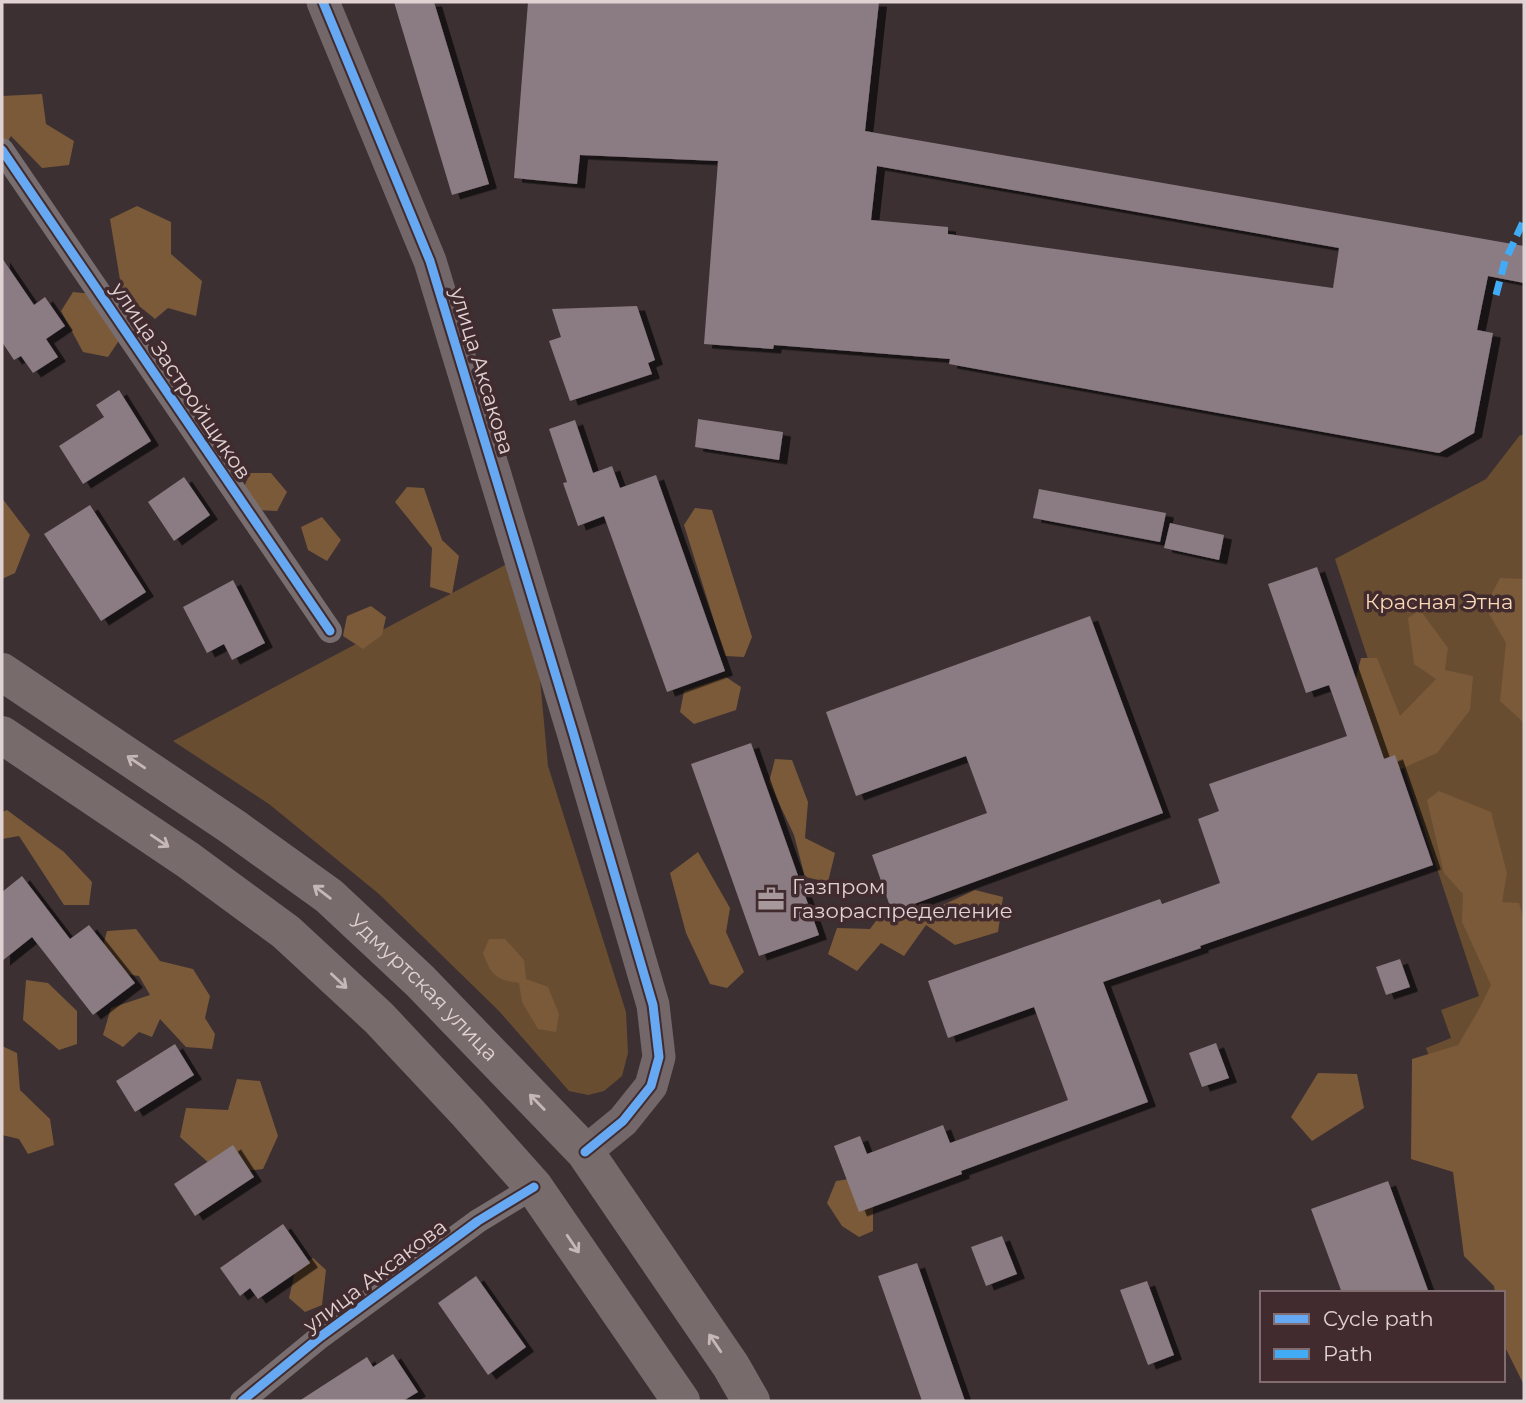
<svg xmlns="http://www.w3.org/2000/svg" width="1526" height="1403" font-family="Montserrat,sans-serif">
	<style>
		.green { fill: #694d31 }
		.forest { fill: #7b5a3a }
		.building { fill: #8a7b82; fill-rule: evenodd; filter: url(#shadow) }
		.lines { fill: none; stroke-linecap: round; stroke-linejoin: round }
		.street { stroke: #786e6f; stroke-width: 24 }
		.secondary { stroke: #736769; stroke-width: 33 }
		.primary { stroke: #786b6b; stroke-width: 38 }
		.quiet { stroke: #42abf6; stroke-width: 7; stroke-dasharray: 14 7; stroke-linecap: butt }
		.cycleway-casing { stroke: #412b2e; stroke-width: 13 }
		.cycleway { stroke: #66a8f1; stroke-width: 9 }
		.oneway { stroke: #c6b8b9 }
		.labels { text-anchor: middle; stroke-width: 7; stroke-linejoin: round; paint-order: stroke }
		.street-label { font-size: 21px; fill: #e0d1d3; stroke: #412b2e }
		.park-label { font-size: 21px; fill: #fcd9b6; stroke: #412b2e }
		.poi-label { font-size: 21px; fill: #e0d1d3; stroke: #412b2e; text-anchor: start }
	</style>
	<defs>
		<filter id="shadow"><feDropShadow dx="8" dy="4.5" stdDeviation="0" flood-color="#0009"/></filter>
	</defs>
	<rect width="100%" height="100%" fill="#3c3032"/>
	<!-- green -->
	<path class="green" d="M1520,435L1524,436V1319L1426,1048L1451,1038L1441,1010L1479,996L1335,559L1486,479Z
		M507,564L540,679L548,766L626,1012L628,1053L622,1076L604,1091L588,1095L569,1091L499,1011L379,894L269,804L173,741Z"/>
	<!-- forest -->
	<path class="forest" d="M42,94L46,124L74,141L69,165L42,168L11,136L2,151V96Z
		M137,206L171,222V254L202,281L196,316L168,308L155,319L122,292L110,219Z
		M73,292L92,294L120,339L108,357L83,352L61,311Z
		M250,473H271L287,492L277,511L257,510L242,492Z
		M407,487L424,488L442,540L459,556L452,594L430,587L432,548L395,502Z
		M2,498L30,535L15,573L2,579Z
		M695,508L712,510L752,637L744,657L725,656L684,525Z
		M322,517L341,540L327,561L308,550L301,527Z
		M1500,578L1524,579L1523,722L1500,701L1506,643L1485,607Z
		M371,606L386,617L382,635L363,649L343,636L347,616Z
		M1420,610L1448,648L1445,670L1473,676L1470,710L1437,753L1392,773L1376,763L1353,689L1361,658H1377L1400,716L1436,679L1414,664L1408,618Z
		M726,677L741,687L736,710L694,724L680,712L684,691Z
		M775,759L792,760L808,802L805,838L835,853L828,882L805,877L794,835L769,782Z
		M1439,791L1491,812L1507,873L1502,902L1519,903L1524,920V1385L1503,1343V1293H1495L1494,1286L1464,1256L1453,1172L1411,1159L1412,1059L1458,1045L1478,1011L1491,985L1462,922L1463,894L1444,873L1427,800Z
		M7,810L64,852L92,882L89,905H64L19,836L2,839V812Z
		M698,852L730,908L726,932L744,972L727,988L710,984L686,933L670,873Z
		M975,890L1003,897L998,932L955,945L926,925L904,956L881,943L857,971L828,954L837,928L870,929L882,913L915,918Z
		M136,929L160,961L193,969L210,996L205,1018L215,1034L212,1049L186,1047L160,1019L152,1037L139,1032L123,1047L103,1035L111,1008L150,995L139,976L117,973L101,953L107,931Z
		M489,939H505L524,960L526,979L548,987L559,1014L556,1032L538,1029L522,1002L519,983C495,980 491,974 483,953Z
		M26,980L48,983L77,1011V1044L59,1050L23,1020Z
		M2,1046L17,1053L20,1090L50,1119L54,1145L28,1154L19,1139L2,1135Z
		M1318,1073L1357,1074L1364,1108L1312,1141L1291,1117Z
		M237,1079L260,1081L278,1136L263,1169L221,1174L180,1137L186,1108L228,1110Z
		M856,1178L873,1197V1231L859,1237L842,1226L827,1203L836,1181Z
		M313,1258L326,1270L322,1305L305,1312L289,1298L296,1267Z"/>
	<!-- building -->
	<path class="building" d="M394,2H434L489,184L452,195Z
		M528,2H879L865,131L1524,246V283L1488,276L1477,330L1493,333L1474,433L1439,453L949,364L950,359L774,345L773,349L704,344L718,161L580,155L577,184L514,178ZM877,166L1339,248L1333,288L948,234V227L871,220Z
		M2,258L34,305L45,297L65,326L46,339L58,357L33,373L21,356L14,360L2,342Z
		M637,306L655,360L648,363L652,374L570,401L549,341L561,337L552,309Z
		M119,390L151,441L83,484L59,446L104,417L96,405Z
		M698,419L783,432L779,460L695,447Z
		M575,420L593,473L612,466L620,488L656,475L725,671L667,692L604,516L578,526L563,483L567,482L549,429Z
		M184,477L210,515L174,541L148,502Z
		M1039,489L1166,513L1160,542L1033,518Z
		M90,505L146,592L101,621L44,534Z
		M1170,523L1224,535L1219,560L1164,548Z
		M1317,567L1384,759L1395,755L1433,865L1200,946L1201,948L1103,982L1148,1102L961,1171L962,1174L859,1212L834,1146L860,1136L867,1154L943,1125L950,1143L1068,1100L1034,1007L948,1038L928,981L1160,899L1162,904L1220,883L1198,819L1219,811L1209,784L1347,736L1329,685L1306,693L1268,584Z
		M233,580L265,643L232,660L224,644L207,653L183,607Z
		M1090,616L1163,813L892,912L872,855L987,813L966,756L856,796L826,712Z
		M751,743L819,935L759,956L691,764Z
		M22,876L70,939L89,925L135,983L93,1015L32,937L2,961V892Z
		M1400,959L1410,987L1386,995L1376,967Z
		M1216,1043L1229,1078L1202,1087L1189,1053Z
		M175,1044L194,1075L135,1112L116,1081Z
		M233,1145L254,1177L195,1216L174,1184Z
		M1388,1181L1429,1293H1342L1311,1209Z
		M283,1224L310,1263L258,1299L250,1288L240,1296L220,1268Z
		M1002,1236L1017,1274L986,1286L971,1247Z
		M917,1263L965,1401H922L878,1276Z
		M476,1276L526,1347L488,1375L438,1303Z
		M1147,1281L1174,1355L1148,1365L1120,1290Z
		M393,1354L418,1392L403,1401H299L367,1357L373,1367Z"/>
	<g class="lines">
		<!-- street -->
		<path class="street" d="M2,150L330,631
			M242,1401L320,1337L478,1221L534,1187"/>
		<!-- secondary -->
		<path class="secondary" d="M323,2L430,261L573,732L653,1005L659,1057L651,1086L623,1121L585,1152"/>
		<!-- primary -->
		<g class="primary">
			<path id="s1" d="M2,672L233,827L329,896L420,981L585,1152L731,1366L751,1401"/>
			<path d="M2,735L188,860L286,932L379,1018L468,1113L534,1187L681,1401"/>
		</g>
		<!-- quiet -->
		<path class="quiet" d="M1496,295L1505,261L1524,220"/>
		<!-- cycleway casing -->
		<g class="cycleway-casing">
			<path id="cycleway" d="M323,2L430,261L573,732L653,1005L659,1057L651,1086L623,1121L585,1152
				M2,150L330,631
				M242,1401L320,1337L478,1221L534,1187"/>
		</g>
		<!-- cycleway -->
		<use href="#cycleway" class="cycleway"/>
	</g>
	<!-- one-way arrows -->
	<defs><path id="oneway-shaft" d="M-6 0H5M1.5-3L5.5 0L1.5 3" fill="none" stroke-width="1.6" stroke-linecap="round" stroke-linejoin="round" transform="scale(1.75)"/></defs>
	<g class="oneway">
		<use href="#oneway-shaft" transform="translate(136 762) rotate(-146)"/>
		<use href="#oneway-shaft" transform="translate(160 841) rotate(34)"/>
		<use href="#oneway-shaft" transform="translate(322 892) rotate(-143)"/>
		<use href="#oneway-shaft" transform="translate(339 981) rotate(43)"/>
		<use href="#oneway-shaft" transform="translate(537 1102) rotate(-134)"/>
		<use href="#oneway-shaft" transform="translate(573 1244) rotate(56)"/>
		<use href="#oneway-shaft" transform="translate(715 1343) rotate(-124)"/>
	</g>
	<!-- icons -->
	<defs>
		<g id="office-bare" transform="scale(2.1)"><path d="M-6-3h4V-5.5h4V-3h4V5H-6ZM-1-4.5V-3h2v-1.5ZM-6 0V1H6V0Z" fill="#a7999b" stroke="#412b2e" stroke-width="2.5" paint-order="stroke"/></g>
	</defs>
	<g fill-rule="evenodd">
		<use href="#office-bare" x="771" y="899"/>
	</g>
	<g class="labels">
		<!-- street labels -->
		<g class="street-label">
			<text transform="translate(482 371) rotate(73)" y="7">улица Аксакова</text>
			<text transform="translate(181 381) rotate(56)" y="7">улица Застройщиков</text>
			<text dy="7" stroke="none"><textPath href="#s1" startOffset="528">Удмуртская улица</textPath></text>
			<text transform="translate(375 1276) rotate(-37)" y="7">улица Аксакова</text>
		</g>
		<!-- park labels -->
		<g class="park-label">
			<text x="1439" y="609">Красная Этна</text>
		</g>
		<!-- poi labels -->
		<g class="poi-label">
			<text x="792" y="894">Газпром<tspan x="792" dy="24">газораспределение</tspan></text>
		</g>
	</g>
	<!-- border -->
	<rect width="1526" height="1403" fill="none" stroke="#e0d1d3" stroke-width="7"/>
	<!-- legend -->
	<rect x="1260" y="1291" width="245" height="91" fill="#412b2e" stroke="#816d70" stroke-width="2"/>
	<rect x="1274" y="1314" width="35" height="10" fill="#66a8f1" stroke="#816d70" stroke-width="2"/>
	<text x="1323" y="1326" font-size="21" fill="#e0d1d3">Cycle path</text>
	<rect x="1274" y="1349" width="35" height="10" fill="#42abf6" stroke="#816d70" stroke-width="2"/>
	<text x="1323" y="1361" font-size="21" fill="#e0d1d3">Path</text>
</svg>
